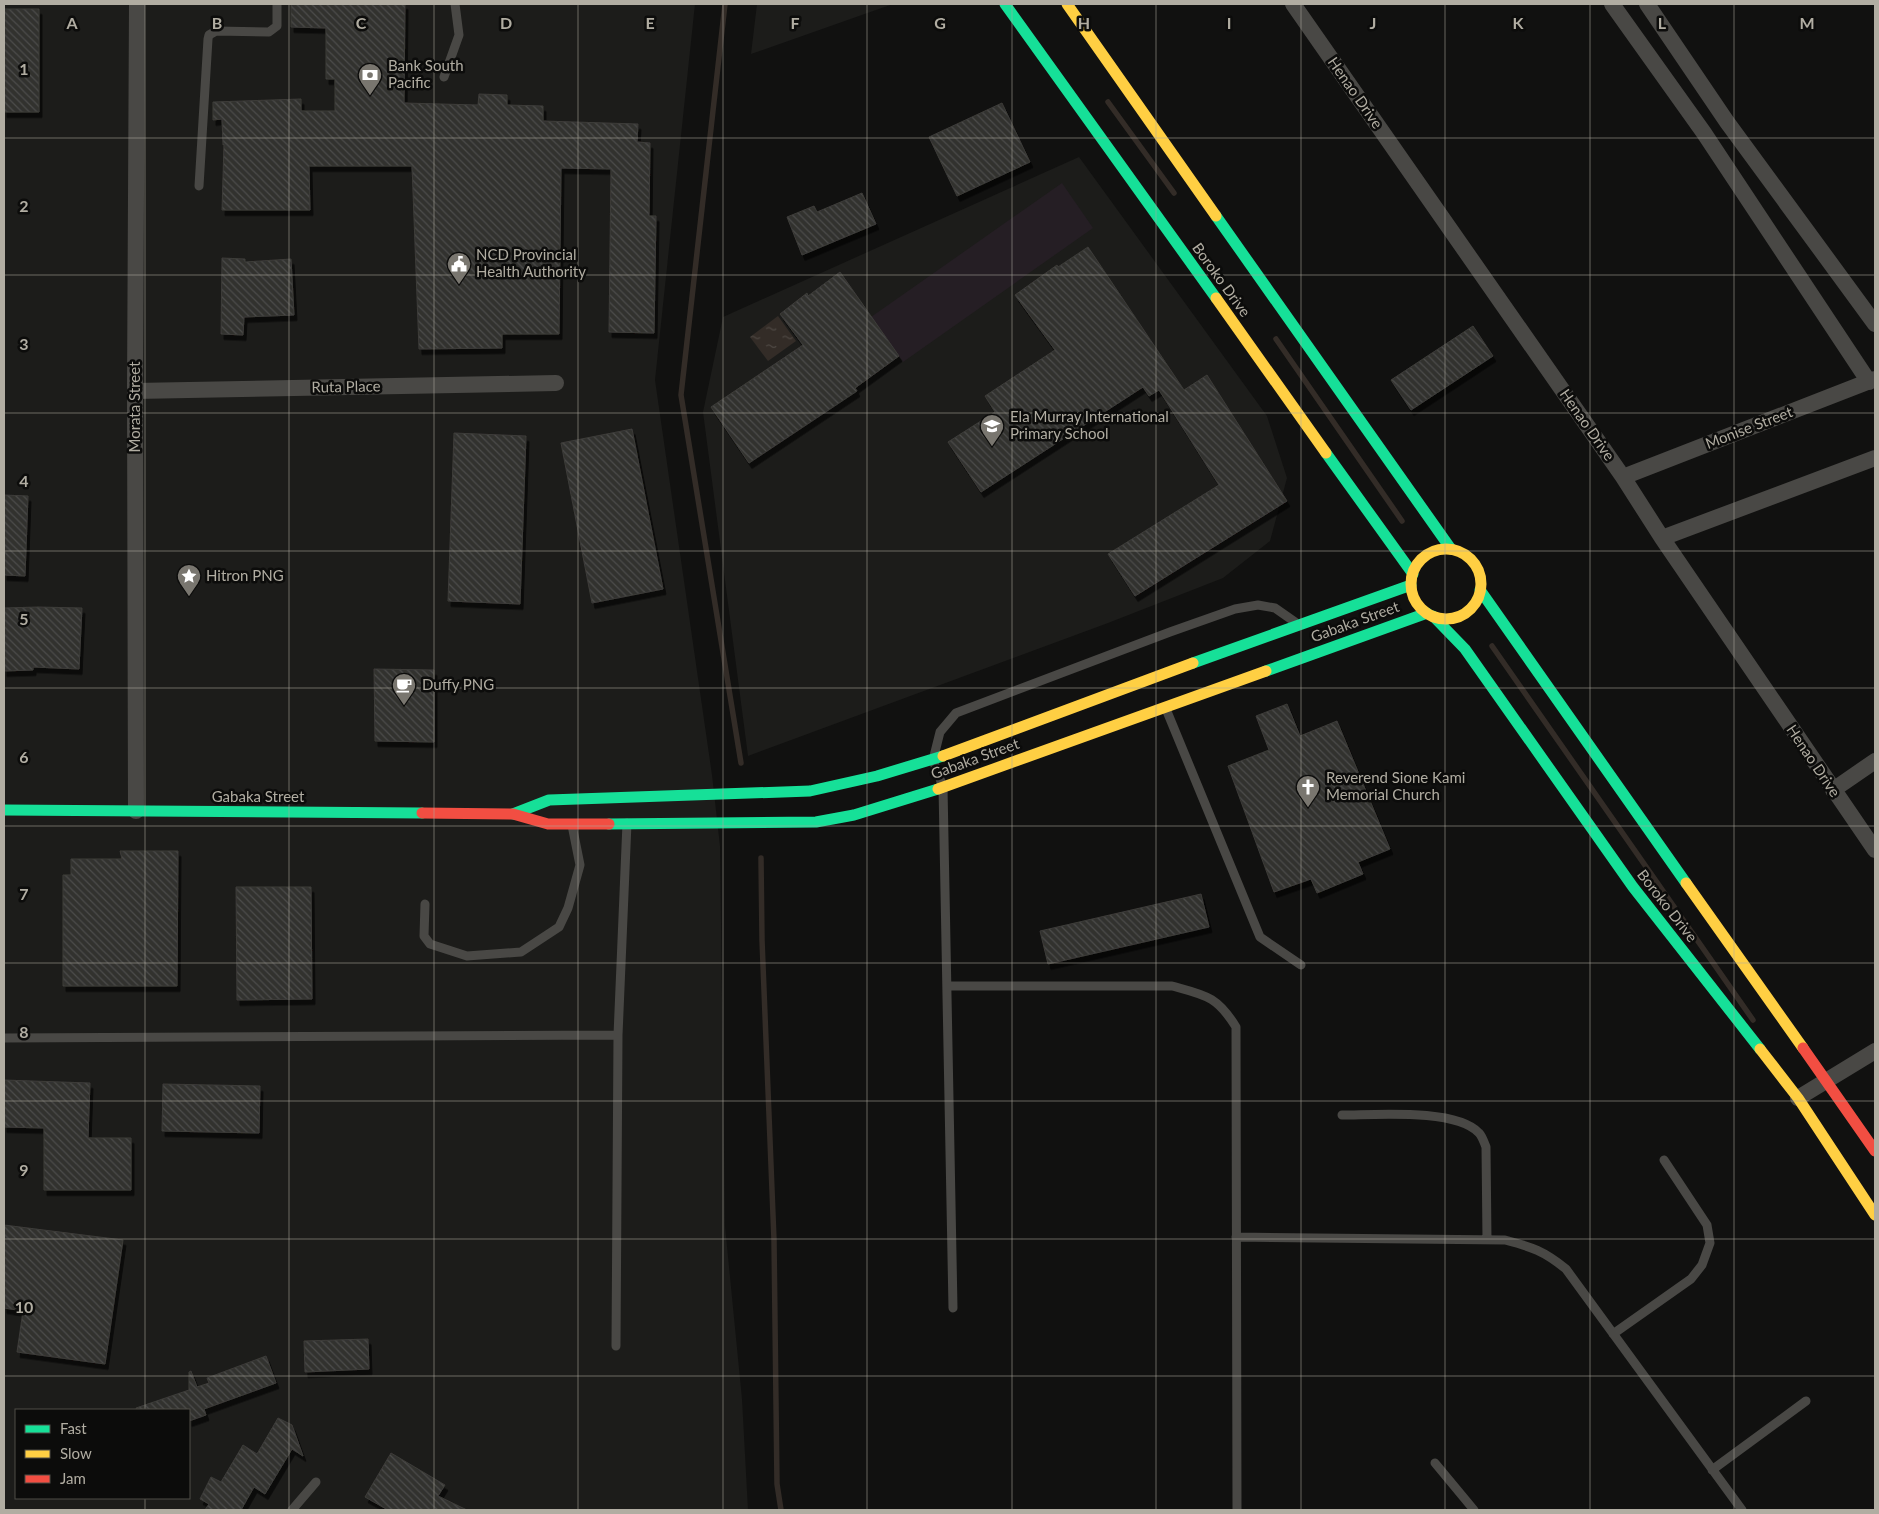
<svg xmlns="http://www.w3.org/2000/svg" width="1879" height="1514" font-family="Lato,sans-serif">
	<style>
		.built { fill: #1c1c1a; fill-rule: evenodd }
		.pitch { fill: #251e24 }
		.water { fill: url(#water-ripples) }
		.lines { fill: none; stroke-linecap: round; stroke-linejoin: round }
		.stream { stroke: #332c27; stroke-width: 5.5 }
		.building { fill: url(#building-back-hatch); stroke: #3d3c39; filter: url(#shadow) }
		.lane { stroke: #494845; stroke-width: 9 }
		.street { stroke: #494845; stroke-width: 16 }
		.fast { stroke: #16e098; stroke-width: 11 }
		.slow { stroke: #ffcf43; stroke-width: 11 }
		.jam { stroke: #f24e42; stroke-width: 11 }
		.grid { fill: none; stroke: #b1ada2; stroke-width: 1; stroke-opacity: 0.55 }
		.labels { text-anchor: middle; stroke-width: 5; stroke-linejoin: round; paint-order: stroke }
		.poi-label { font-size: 15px; fill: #b1ada2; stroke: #0c0c0b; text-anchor: start }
		.street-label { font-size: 15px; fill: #b1ada2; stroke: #0c0c0b }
		.grid-label { font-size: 16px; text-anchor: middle; font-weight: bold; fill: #b1ada2; stroke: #0c0c0b; stroke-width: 5; stroke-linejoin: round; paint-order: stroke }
	</style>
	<defs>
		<pattern id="water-ripples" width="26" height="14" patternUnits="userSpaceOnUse" patternTransform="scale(1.25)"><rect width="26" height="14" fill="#332c27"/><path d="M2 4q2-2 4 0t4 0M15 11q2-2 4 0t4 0" fill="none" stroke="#4e4843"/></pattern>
		<pattern id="building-back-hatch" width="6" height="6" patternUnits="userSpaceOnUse" patternTransform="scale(1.25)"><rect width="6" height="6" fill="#31312f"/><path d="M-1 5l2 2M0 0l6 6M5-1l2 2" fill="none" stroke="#4c4c4a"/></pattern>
		<filter id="shadow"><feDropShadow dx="3" dy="5.5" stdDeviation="0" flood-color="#0009"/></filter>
	</defs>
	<rect width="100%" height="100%" fill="#111110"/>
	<!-- built -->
	<path class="built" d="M4,4H695L655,380L712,775L720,846L725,1226L742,1399L748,1510H4ZM16,1410H189V1498H16Z
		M757,4H893L751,54Z
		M1079,157L1267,416L1287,478L1270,541L1223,578L1108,623L748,756L703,412L723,317Z"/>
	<!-- pitch -->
	<path class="pitch" d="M1062,183L1093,228L903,362L871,317Z"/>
	<!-- water -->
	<path class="water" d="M778,316L796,341L768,361L750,337Z"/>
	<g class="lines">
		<!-- stream -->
		<path class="stream" d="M725,4L681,395L741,763
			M1108,102L1174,193
			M1276,339L1402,521
			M1492,646L1753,1020
			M761,858L762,940L774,1240L777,1484L781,1510"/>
	</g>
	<!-- building -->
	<path class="building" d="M291,4H405L404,103L478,105L479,94L507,95V105L543,106V121L638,124L637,142L650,143L649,216H656L654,333L609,332L611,169L561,168L559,334H502V348L419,349L412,166H309L310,210H222L224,144L223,145L222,119L213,120V102L301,99V111H335V79H326V28L291,27Z
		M4,9H39V112H4Z
		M1002,103L1030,162L957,196L929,137Z
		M862,193L876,224L802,255L787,217L814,206L817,212Z
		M1088,247L1184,390L1207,375L1287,501L1135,596L1108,554L1219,485L1159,390L1149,396L1143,387L981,492L948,442L995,412L985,396L1055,350L1015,295L1057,265L1058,267Z
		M222,258L245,259V262L291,259L294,315L244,317L243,335L221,334Z
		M840,272L899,356L855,388L857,391L749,463L711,407L803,345L780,314L807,293L808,296Z
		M1473,326L1493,356L1411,410L1391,380Z
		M632,429L663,589L592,603L561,443Z
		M454,433L526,436L520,604L448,601Z
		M4,495L28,496L25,576L4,575Z
		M38,607L82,608L79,669L33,667V670L4,671V608Z
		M374,669L434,670V742L375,741Z
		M1287,704L1300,736L1337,721L1390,849L1358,862L1363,874L1317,893L1311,879L1274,892L1228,766L1269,750L1256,716Z
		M120,851H178L177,986H63V875H71V859H122Z
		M236,887H311L312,999L237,1000Z
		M1201,894L1209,927L1048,964L1040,931Z
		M4,1080L90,1083L88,1138H131V1190H44V1128L4,1127Z
		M163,1084L260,1086L259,1133L162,1131Z
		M4,1225L123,1240L105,1364L17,1352L23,1311L4,1308Z
		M368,1339L369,1369L305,1372L304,1341Z
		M266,1356L276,1383L204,1409L206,1415L189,1421V1410H137L136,1408L189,1390V1372L191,1371L197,1387L209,1383L207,1378Z
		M278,1418L292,1425L303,1456L292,1449L265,1494L254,1487L241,1510H205L209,1504L200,1499L211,1477L221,1482L243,1445L257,1454Z
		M391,1453L445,1485L438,1496L467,1510H388L365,1497Z"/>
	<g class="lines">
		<!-- lane -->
		<path class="lane" d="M444,77L459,35L455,4
			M199,186L208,39L209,35L216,31L269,32L277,26V4
			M1166,709L1260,937L1301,965
			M425,904L424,936L430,944L467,956L521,952L559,927L568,908L580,865L572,825
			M947,986H1172C1205,995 1217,996 1236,1027L1237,1510
			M4,1038L618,1035
			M1342,1115C1374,1115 1456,1108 1479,1133C1482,1136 1484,1142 1486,1147L1487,1240
			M1236,1237L1505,1240C1532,1247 1544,1251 1566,1269L1742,1510
			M953,1308L943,787L933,760L940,732L956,713L1170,632L1235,609L1258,605L1275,608L1295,622
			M1613,1334L1691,1279L1702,1265L1710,1243L1707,1225L1664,1160
			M616,1346L618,1035L627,823
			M1435,1463L1474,1510
			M1712,1470L1806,1401
			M292,1510L316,1482"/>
		<!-- street -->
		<path class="street" d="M1293,4L1623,477L1662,538L1875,850
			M1612,4L1704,133L1869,382
			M1647,4L1727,122L1875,324
			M135,391L556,383
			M1623,477L1875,379
			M1662,538L1875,458
			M1833,790L1875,761
			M136,811L135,391L137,4
			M1798,1098L1875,1051"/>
		<!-- fast -->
		<path class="fast" d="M1005,4L1216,298
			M1216,216L1451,549
			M1326,453L1413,574
			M1480,590L1686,883
			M1433,616L1465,649L1633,887L1760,1049
			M1193,663L1411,585
			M1266,671L1427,613
			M4,810L422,813
			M513,814L549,800L810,791L877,776L943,756
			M609,824L816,822L854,815L938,789"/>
		<!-- slow -->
		<path class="slow" d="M1067,4L1216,216
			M1216,298L1326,453
			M1411 584a35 35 0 1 1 70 0a35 35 0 1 1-70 0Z
			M943,756L1193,663
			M938,789L1266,671
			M1686,883L1803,1048
			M1760,1049L1798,1098L1875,1215"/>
		<!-- jam -->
		<path class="jam" d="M422,813L513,814L548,824H609
			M1803,1048L1875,1151"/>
	</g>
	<!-- grid -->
	<path class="grid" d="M145,4V1410M289,4V1510M434,4V1510M578,4V1510M723,4V1510M867,4V1510M1012,4V1510M1156,4V1510M1301,4V1510M1445,4V1510M1590,4V1510M1734,4V1510M4,138H1875M4,275H1875M4,413H1875M4,551H1875M4,688H1875M4,826H1875M4,963H1875M4,1101H1875M4,1239H1875M4,1376H1875M145,1498V1510"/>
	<!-- icons -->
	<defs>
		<g id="bank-pin" transform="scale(1.25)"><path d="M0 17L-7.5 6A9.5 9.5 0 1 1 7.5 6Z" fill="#79766f" stroke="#0c0c0b"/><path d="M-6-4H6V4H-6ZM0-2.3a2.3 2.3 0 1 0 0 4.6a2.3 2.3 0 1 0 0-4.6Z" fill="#fff"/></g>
		<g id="civic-pin" transform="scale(1.25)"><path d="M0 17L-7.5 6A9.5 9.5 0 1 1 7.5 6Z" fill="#79766f" stroke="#0c0c0b"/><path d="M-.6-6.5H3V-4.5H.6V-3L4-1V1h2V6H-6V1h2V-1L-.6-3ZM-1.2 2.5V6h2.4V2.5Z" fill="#fff"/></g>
		<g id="school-pin" transform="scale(1.25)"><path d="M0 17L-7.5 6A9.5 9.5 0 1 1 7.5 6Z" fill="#79766f" stroke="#0c0c0b"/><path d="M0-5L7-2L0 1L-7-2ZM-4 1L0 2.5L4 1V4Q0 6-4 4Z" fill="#fff"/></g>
		<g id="sight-pin" transform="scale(1.25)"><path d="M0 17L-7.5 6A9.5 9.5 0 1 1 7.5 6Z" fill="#79766f" stroke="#0c0c0b"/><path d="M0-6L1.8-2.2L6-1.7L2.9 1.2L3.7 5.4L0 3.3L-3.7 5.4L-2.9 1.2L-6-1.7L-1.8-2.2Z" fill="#fff"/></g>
		<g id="cafe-pin" transform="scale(1.25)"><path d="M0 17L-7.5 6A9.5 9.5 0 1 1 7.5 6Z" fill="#79766f" stroke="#0c0c0b"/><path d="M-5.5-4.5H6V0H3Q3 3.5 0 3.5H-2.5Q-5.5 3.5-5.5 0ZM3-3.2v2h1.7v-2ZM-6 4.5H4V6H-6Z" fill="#fff"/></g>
		<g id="church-pin" transform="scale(1.25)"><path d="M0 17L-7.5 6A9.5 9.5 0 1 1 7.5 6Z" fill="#79766f" stroke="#0c0c0b"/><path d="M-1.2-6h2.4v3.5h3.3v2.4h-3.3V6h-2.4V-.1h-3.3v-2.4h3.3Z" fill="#fff"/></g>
	</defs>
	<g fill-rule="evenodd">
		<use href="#bank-pin" x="370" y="75"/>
		<use href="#civic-pin" x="459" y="264"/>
		<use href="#school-pin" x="992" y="426"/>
		<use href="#sight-pin" x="189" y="576"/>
		<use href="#cafe-pin" x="404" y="685"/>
		<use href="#church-pin" x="1308" y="787"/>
	</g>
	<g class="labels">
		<!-- poi labels -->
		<g class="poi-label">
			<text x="388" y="71">Bank South<tspan x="388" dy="17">Pacific</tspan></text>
			<text x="476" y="260">NCD Provincial<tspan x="476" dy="17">Health Authority</tspan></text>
			<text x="1010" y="422">Ela Murray International<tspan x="1010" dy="17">Primary School</tspan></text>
			<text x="206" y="581">Hitron PNG</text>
			<text x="422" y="690">Duffy PNG</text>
			<text x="1326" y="783">Reverend Sione Kami<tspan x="1326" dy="17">Memorial Church</tspan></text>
		</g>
		<!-- street labels -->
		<g class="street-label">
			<text transform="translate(1355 93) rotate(55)" y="5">Henao Drive</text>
			<text transform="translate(1221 280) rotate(54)" y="5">Boroko Drive</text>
			<text transform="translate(346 387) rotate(-1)" y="5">Ruta Place</text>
			<text transform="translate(135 407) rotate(-90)" y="5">Morata Street</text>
			<text transform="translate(1587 425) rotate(55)" y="5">Henao Drive</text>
			<text transform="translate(1749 428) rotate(-21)" y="5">Monise Street</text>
			<text transform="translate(1355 622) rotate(-20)" y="5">Gabaka Street</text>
			<text transform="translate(975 759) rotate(-20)" y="5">Gabaka Street</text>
			<text transform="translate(1813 761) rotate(56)" y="5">Henao Drive</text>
			<text x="258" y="802">Gabaka Street</text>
			<text transform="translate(1667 906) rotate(52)" y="5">Boroko Drive</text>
		</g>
	</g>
	<g class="grid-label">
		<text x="72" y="29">A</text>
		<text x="217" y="29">B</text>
		<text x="361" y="29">C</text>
		<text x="506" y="29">D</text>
		<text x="650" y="29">E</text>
		<text x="795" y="29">F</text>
		<text x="940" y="29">G</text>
		<text x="1084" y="29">H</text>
		<text x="1229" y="29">I</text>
		<text x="1373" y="29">J</text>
		<text x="1518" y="29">K</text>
		<text x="1662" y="29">L</text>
		<text x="1807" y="29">M</text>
		<text x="24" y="75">1</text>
		<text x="24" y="212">2</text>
		<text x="24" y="350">3</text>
		<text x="24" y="487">4</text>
		<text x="24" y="625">5</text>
		<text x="24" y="763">6</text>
		<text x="24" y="900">7</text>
		<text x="24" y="1038">8</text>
		<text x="24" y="1176">9</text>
		<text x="24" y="1313">10</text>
	</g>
	<!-- border -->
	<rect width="1879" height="1514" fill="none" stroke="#b1ada2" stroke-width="10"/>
	<!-- legend -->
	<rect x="15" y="1409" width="175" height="90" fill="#0c0c0b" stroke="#4e4c47"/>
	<rect x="25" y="1425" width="25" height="8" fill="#16e098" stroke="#4e4c47"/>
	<text x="60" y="1434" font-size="15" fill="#b1ada2">Fast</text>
	<rect x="25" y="1450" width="25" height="8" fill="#ffcf43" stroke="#4e4c47"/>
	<text x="60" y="1459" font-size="15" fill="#b1ada2">Slow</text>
	<rect x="25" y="1475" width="25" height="8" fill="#f24e42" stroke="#4e4c47"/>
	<text x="60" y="1484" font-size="15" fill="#b1ada2">Jam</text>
</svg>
